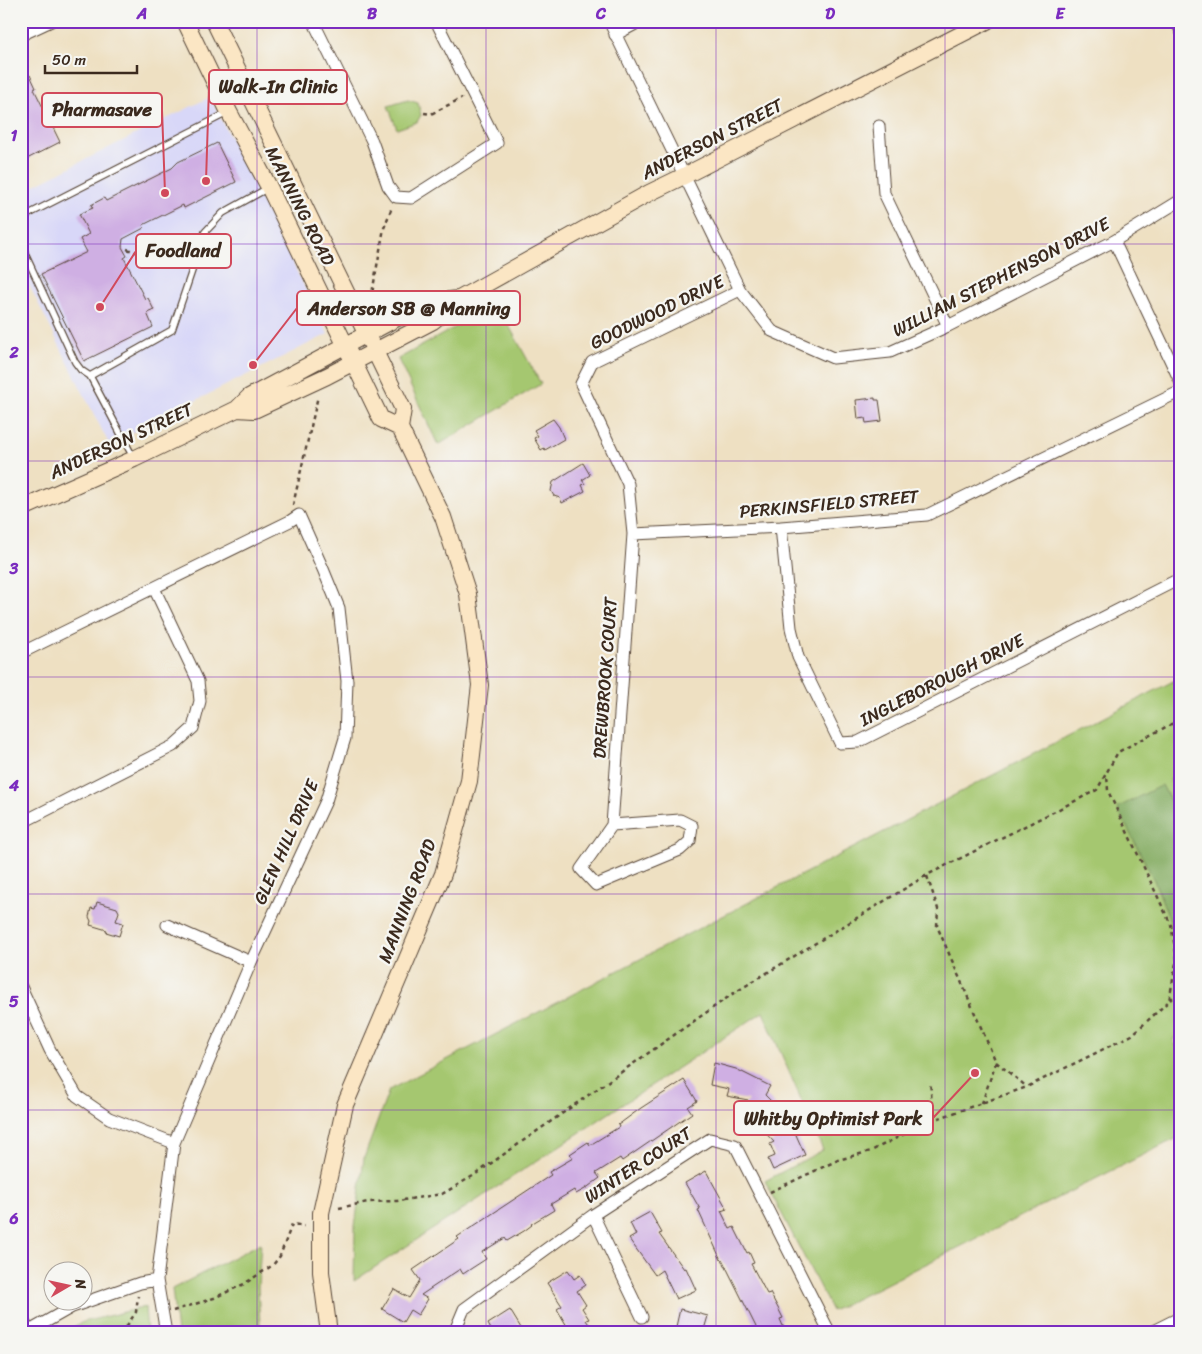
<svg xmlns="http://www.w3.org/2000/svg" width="1202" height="1354" font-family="Sriracha,sans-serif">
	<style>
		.built { fill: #d8d7f8 }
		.green { fill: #a5c76f; stroke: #707846 }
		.forest { fill: #84ac62; stroke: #606b40 }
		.building { fill: #cfafe3 }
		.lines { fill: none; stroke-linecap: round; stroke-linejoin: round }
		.service-casing { stroke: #564537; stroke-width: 8 }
		.minor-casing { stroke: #564537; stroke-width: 13 }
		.secondary-casing { stroke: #564537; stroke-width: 18 }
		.path { stroke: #564537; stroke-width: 2.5; stroke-dasharray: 4 4; stroke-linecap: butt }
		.service { stroke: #fff; stroke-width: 5.5 }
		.minor { stroke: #fff; stroke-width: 11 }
		.secondary { stroke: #fbe6c4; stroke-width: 16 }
		.grid { fill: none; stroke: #7b2cbf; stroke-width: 1; stroke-opacity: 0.55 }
		.labels { text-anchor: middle; stroke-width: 4.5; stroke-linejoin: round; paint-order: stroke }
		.street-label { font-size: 18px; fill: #3b2a1e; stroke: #f6f6f2 }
		.leader { fill: none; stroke: #d1495b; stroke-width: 2 }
		.callout-dot { fill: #d1495b; stroke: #f6f6f2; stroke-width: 2 }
		.callout { fill: #f6f6f2; stroke: #d1495b; stroke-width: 2 }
		.callout-label { font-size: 19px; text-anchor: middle; font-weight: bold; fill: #3b2a1e }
		.neatline { fill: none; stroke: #7b2cbf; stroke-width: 2 }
		.grid-label { font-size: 16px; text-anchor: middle; font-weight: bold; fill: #7b2cbf }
	</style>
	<rect width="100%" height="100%" fill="#f6f6f2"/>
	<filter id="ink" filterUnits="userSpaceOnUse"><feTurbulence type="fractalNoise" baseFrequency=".02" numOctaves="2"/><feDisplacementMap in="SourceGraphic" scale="10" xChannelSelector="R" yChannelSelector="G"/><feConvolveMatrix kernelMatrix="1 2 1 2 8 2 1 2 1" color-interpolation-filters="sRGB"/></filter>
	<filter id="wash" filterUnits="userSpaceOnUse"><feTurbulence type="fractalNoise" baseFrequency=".0096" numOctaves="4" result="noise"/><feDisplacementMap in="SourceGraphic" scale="20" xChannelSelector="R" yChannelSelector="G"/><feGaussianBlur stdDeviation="1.12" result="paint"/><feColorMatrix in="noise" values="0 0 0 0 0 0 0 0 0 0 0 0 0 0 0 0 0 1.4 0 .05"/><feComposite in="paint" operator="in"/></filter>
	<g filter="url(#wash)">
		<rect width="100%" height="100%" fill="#eee0c2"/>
		<!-- built -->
		<path class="built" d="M210,97L328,334L109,444L21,269V192Z"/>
		<!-- green -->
		<path class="green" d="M408,100L418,103L421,115L417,122L397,129L388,106Z
			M497,304L541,384L438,445L398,359Z
			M1181,677V773L1170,779L1181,801V1034L1173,1039L1181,1056V1136L832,1311L765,1181L823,1150L763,1012L354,1281L355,1226L364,1158L389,1090Z
			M261,1243L258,1287L260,1325L243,1333H177L172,1289Z
			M145,1307L147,1333H61L83,1322Z"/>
		<!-- forest -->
		<path class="forest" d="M1162,785L1181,820V949L1154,880L1117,808Z"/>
		<g id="blocks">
			<!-- building -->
			<path class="building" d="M30,75L36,88L34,89L60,142L21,162V79Z
				M217,143L236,182L184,208L183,205L143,225L144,228L123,239L122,247L127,256L124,258L145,299L148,298L154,310L147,313L153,327L84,361L41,274L87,252L80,239L89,234L79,214L93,208L91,205L104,198L106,201L172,168L178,162Z
				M875,398V400H879L882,421L866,423L865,418L858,419L856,400Z
				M553,419L559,427L564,439L545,450L544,448L541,450L534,438L538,436L534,430Z
				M583,463L590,475L582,480L585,484L582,485L585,491L562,503L560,498L554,496L551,491L553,482Z
				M97,902L117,908L119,912L116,921L123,923L119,936L106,932L107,930L90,925L91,921L89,917L91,908L95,909Z
				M714,1063L736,1069L770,1086L765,1095L789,1119L805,1155L773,1170L768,1159L775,1156L770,1144L774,1142L754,1121L759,1116L743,1109L748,1100L727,1096L729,1089L710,1085Z
				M684,1080L697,1101L688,1107L692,1113L622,1161L620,1158L596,1173L600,1178L585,1189L576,1194L574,1190L551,1204L554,1210L531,1224L532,1225L524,1231L507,1241L505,1238L482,1252L486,1259L472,1268L463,1274L460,1269L421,1295L428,1299L418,1315L410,1310L403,1322L382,1309L394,1289L409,1298L420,1280L413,1270L459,1239L457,1237L551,1175L549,1172L573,1158L570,1154L588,1142L590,1145L619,1127L618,1125L641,1108Z
				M706,1171L727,1209L721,1211L730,1229L734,1227L747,1253L749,1252L754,1263L751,1264L767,1294L770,1293L779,1310L783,1318L780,1319L786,1333H759L722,1259L721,1260L698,1210L700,1209L685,1183Z
				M650,1212L662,1233L659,1234L684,1269L686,1268L696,1290L676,1299L662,1270L655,1275L629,1239L636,1235L630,1223Z
				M568,1270L574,1279L580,1275L586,1285L577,1291L586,1305L582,1308L589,1319L586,1320L595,1333H571L557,1309L562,1306L547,1283Z
				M680,1309L708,1316L703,1333L675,1331Z
				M510,1310L524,1333H493L488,1324Z"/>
		</g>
	</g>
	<g filter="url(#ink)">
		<use href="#blocks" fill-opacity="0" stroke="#564537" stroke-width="1"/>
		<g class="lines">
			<!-- service casing -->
			<g class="service-casing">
				<path id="service" d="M21,225L27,215L227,113
					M21,240L26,256L75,362L81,370L90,376
					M133,457L90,376L172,330L205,232L223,213L268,188"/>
			</g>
			<!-- minor casing -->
			<g class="minor-casing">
				<path id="minor" d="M313,21L372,141L388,186L396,197L411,198L497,143L436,21
					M609,21L740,290L772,331L833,358L890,352L948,326L1114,241L1181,200
					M1176,21L1181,31
					M21,35L51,21
					M615,35L641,21
					M879,126L884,193L948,326
					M1114,241L1181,383
					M781,527L791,628L798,657L840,743L858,742L1181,578
					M633,534L781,527L927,515L1181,391
					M21,653L290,521L299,515L323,569L339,608L347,681L345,738L326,801L251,962L174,1143L157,1280L166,1333
					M21,823L173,746L193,728L200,701L198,681L154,588
					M612,825L680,820L692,826L690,841L680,850L596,885L581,869L612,825L633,534L628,484L581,384L592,362L740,290
					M167,925L251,962
					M21,987L50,1050L77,1096L109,1118L174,1143
					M593,1215L642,1317
					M21,1317L29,1331
					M26,1333L72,1307L140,1283L157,1280
					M454,1333L464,1309L593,1215L710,1139L735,1145L830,1333
					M1149,1333L1181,1317"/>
			</g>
			<!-- secondary casing -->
			<g class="secondary-casing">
				<path id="secondary" d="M185,21L229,112L269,187L381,419L400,428
					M214,21L403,409L400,428L443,517L468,594L480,685L469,781L443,874L345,1105L321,1213V1272L329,1333
					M237,409L254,410L327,376L433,321L459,299L649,193L684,176L987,21
					M21,509L134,459L237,409L249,397L425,303L458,299"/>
			</g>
			<!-- path -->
			<path class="path" d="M424,113L431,114L462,98
				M127,249L185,269
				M371,299L384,228L392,207
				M293,505L318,396
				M927,876L938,909L937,926L996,1062L982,1103
				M1170,1000L1181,989
				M996,1062L1027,1087
				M928,1121C932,1108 932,1097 930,1083
				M770,1192L838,1160L871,1151L928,1122L1027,1087L1132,1035L1169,1001L1177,958L1171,925L1108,791L1107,775
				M339,1208L368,1202L397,1201L442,1194L473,1176L734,993L927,875L1097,790L1118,752L1181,719
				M173,1311L214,1298L244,1284L273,1265L280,1256L292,1224L304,1226
				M122,1333L136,1312L138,1296"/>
			<!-- service -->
			<use href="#service" class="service"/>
			<!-- minor -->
			<use href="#minor" class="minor"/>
			<!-- secondary -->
			<use href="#secondary" class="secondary"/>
		</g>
	</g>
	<!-- grid -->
	<path class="grid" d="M257,21V1333M486,21V1333M716,21V1333M945,21V1333M21,244H1181M21,461H1181M21,677H1181M21,894H1181M21,1110H1181"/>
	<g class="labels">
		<!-- street labels -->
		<g class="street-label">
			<text transform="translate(712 139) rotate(-27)" y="6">ANDERSON STREET</text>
			<text transform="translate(300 206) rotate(63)" y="6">MANNING ROAD</text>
			<text transform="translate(1001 277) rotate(-27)" y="6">WILLIAM STEPHENSON DRIVE</text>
			<text transform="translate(657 312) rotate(-26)" y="6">GOODWOOD DRIVE</text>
			<text transform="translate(121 441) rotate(-25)" y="6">ANDERSON STREET</text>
			<text transform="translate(829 504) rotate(-5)" y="6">PERKINSFIELD STREET</text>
			<text transform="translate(605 678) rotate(-86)" y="6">DREWBROOK COURT</text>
			<text transform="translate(942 680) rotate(-27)" y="6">INGLEBOROUGH DRIVE</text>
			<text transform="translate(286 842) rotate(-66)" y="6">GLEN HILL DRIVE</text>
			<text transform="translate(407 901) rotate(-69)" y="6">MANNING ROAD</text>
			<text transform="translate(638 1165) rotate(-33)" y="6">WINTER COURT</text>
		</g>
	</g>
	<!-- callouts -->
	<path class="leader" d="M206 181L209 87M165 193L162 110M100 307L136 251M253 365L297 308M975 1073L933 1118"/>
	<g class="callout-dot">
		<circle cx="206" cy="181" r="5"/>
		<circle cx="165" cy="193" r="5"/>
		<circle cx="100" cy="307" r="5"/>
		<circle cx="253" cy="365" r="5"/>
		<circle cx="975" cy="1073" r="5"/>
	</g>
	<g class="callout">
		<rect x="209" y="70" width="138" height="34" rx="5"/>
		<rect x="42" y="93" width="120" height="34" rx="5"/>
		<rect x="136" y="234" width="95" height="34" rx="5"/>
		<rect x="297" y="291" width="223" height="34" rx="5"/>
		<rect x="734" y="1101" width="199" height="34" rx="5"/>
	</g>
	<g class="callout-label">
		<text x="278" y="93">Walk-In Clinic</text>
		<text x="102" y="116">Pharmasave</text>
		<text x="183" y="257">Foodland</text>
		<text x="409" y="315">Anderson SB @ Manning</text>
		<text x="833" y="1125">Whitby Optimist Park</text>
	</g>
	<!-- margin -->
	<rect width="1202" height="1354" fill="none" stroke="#f6f6f2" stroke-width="55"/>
	<!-- north arrow -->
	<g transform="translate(68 1286) rotate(81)"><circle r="24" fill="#f6f6f2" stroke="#aba49d"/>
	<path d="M0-4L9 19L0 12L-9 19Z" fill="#d1495b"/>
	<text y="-8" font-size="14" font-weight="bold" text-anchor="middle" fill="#3b2a1e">N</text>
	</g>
	<!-- scale -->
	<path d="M45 65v8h92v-8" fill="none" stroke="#3b2a1e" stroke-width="2.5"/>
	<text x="52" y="65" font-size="15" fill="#3b2a1e" stroke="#f6f6f2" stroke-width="4" paint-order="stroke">50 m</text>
	<rect x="28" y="28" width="1146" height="1298" class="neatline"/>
	<g class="grid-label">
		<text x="142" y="19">A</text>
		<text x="372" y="19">B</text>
		<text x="601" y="19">C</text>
		<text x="830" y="19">D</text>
		<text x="1060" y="19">E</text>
		<text x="14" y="141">1</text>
		<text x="14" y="358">2</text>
		<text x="14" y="574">3</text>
		<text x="14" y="791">4</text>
		<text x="14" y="1007">5</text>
		<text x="14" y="1224">6</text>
	</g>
</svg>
